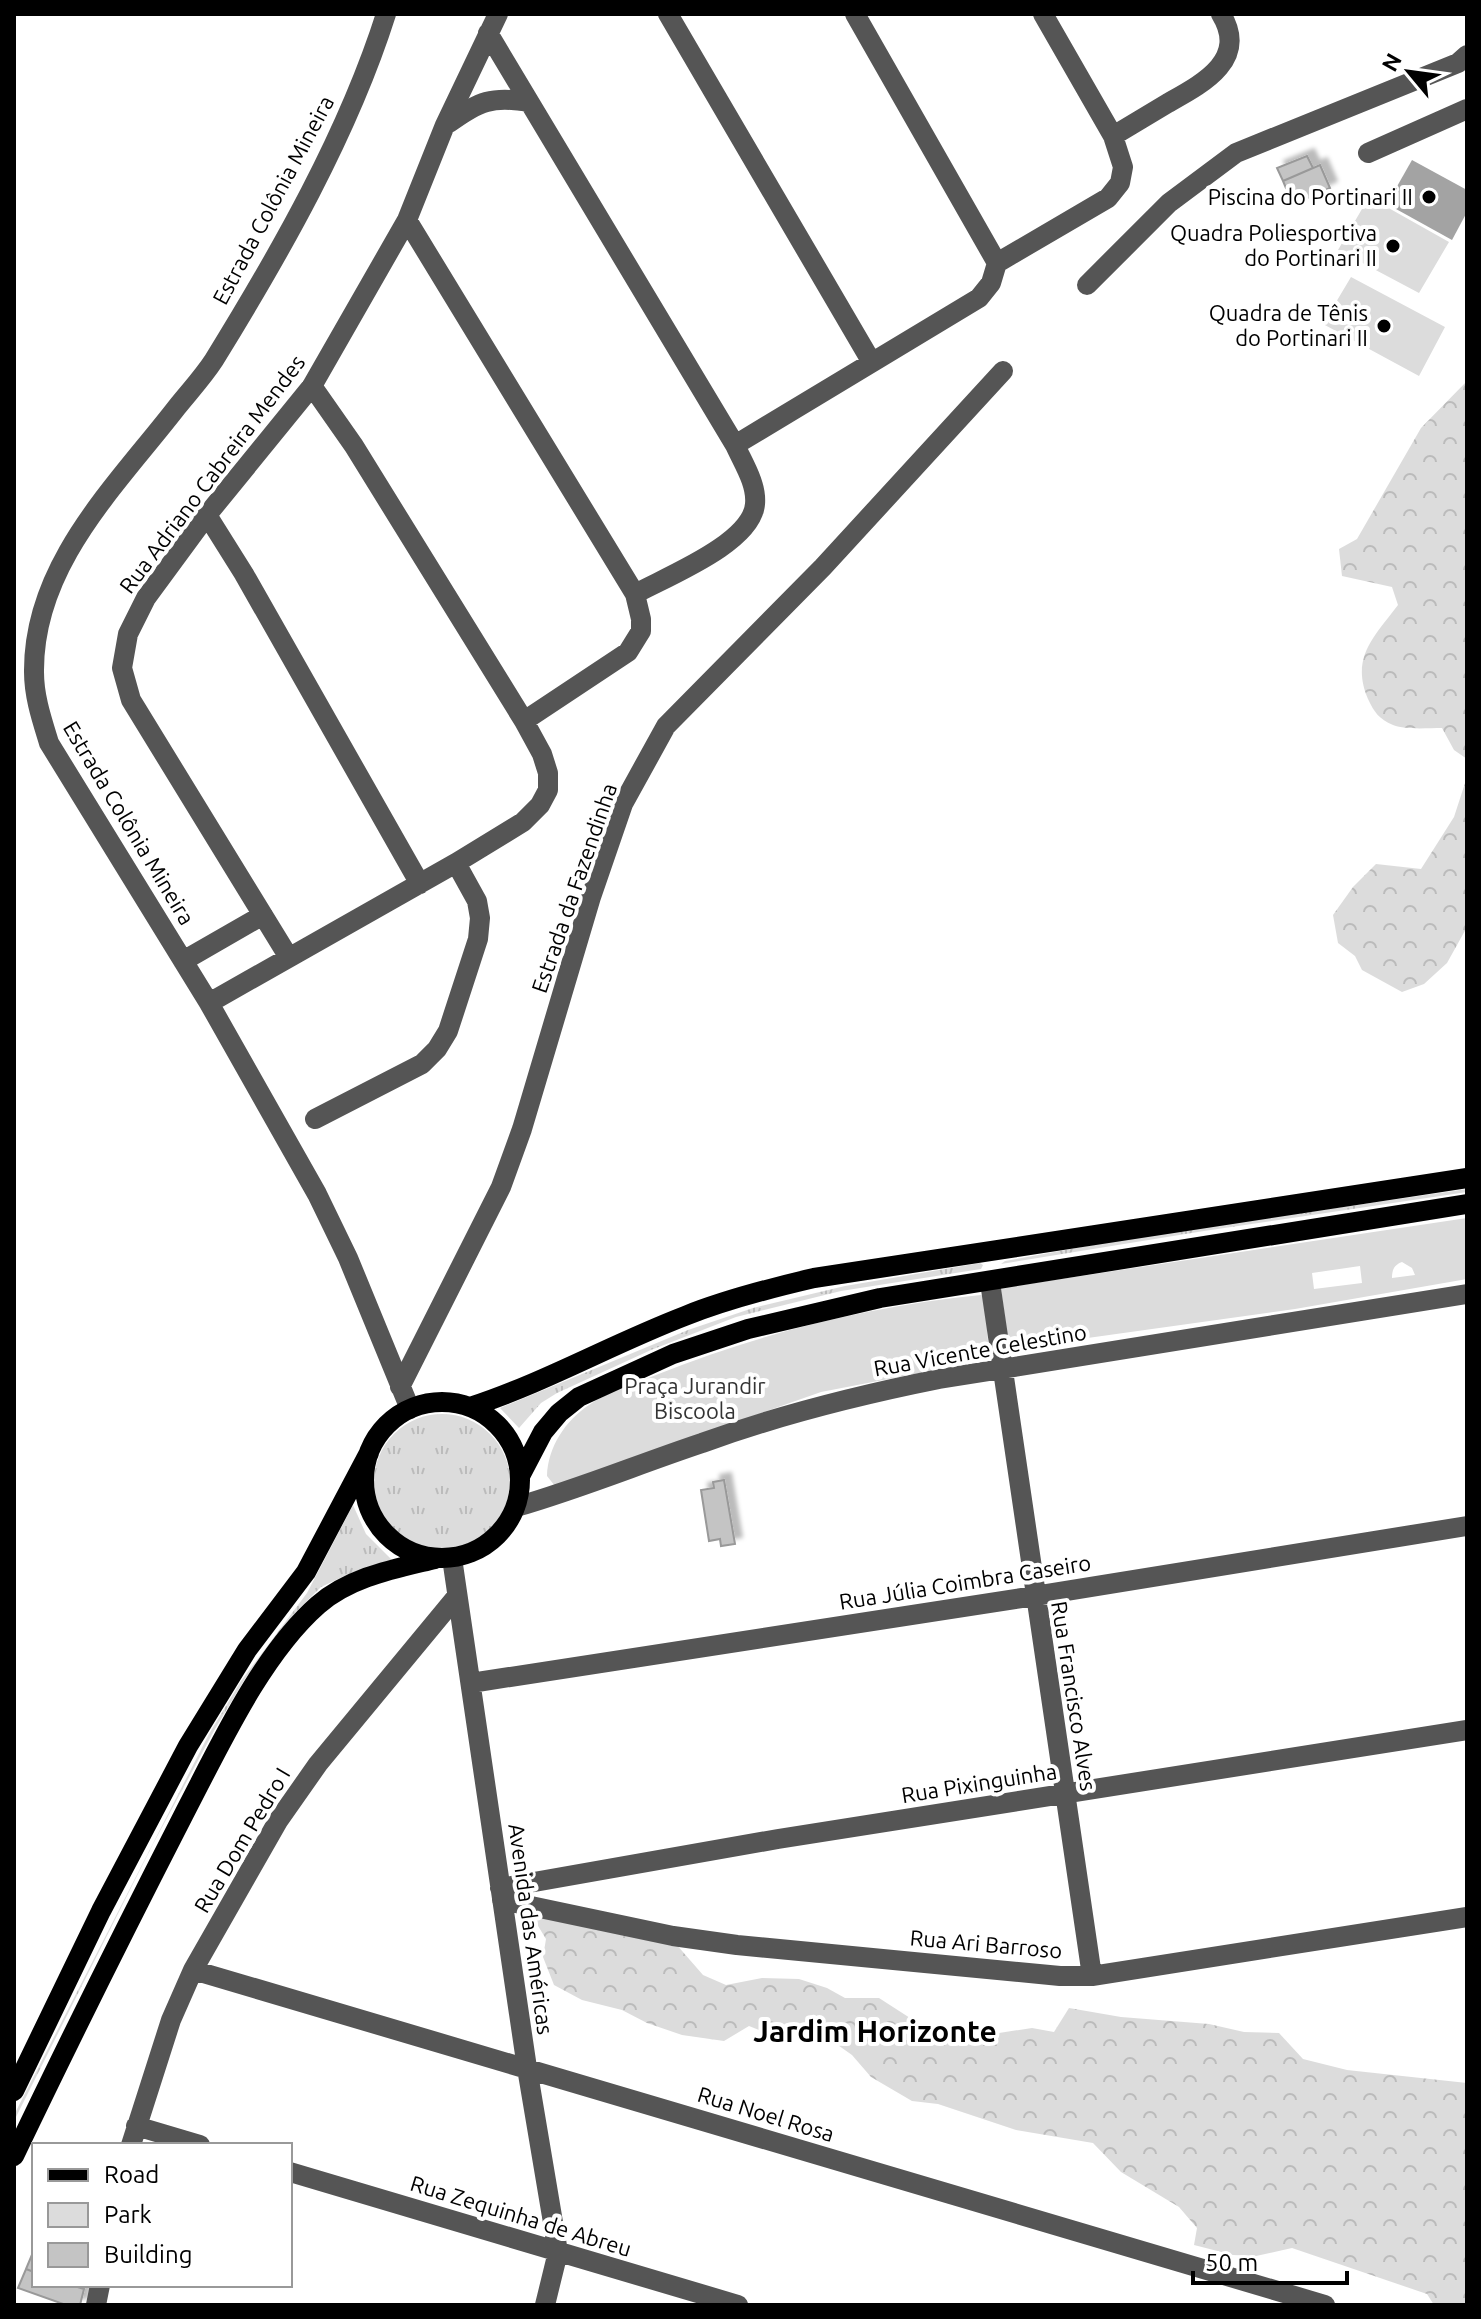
<svg xmlns="http://www.w3.org/2000/svg" width="1481" height="2319" font-family="Ubuntu,sans-serif">
	<style>
		.grass { fill: url(#grass-tufts) }
		.forest { fill: url(#forest-crowns) }
		.park { fill: #dcdcdc; fill-rule: evenodd }
		.water { fill: #a3a3a3 }
		.building { fill: #c4c4c4; stroke: #999; stroke-width: 2; filter: url(#shadow) }
		.lines { fill: none; stroke-linecap: round; stroke-linejoin: round }
		.minor { stroke: #555; stroke-width: 20 }
		.major { stroke: #000; stroke-width: 20 }
		.poi-dot { fill: #000; stroke: #fff; stroke-width: 3 }
		.labels { text-anchor: middle; stroke-width: 8; stroke-linejoin: round; paint-order: stroke }
		.poi-label { font-size: 22px; fill: #000; stroke: #fff; text-anchor: end }
		.street-label { font-size: 22px; fill: #000; stroke: #fff }
		.park-label { font-size: 22px; fill: #333; stroke: #fff }
		.district-label { font-size: 30px; font-weight: bold; fill: #000; stroke: #fff }
	</style>
	<defs>
		<pattern id="grass-tufts" width="24" height="20" patternUnits="userSpaceOnUse" patternTransform="scale(2)"><rect width="24" height="20" fill="#dcdcdc"/><path d="M3 7l-1-3M5 7V3M7 7l1-3M15 17l-1-3M17 17v-4M19 17l1-3" fill="none" stroke="#bbb"/></pattern>
		<pattern id="forest-crowns" width="20" height="18" patternUnits="userSpaceOnUse" patternTransform="scale(2)"><rect width="20" height="18" fill="#dcdcdc"/><path d="M2 6a3 3 0 1 1 6 0M12 15a3 3 0 1 1 6 0" fill="none" stroke="#bbb"/></pattern>
		<filter id="shadow"><feDropShadow dx="7" dy="-7" stdDeviation="2" flood-color="#0004"/></filter>
	</defs>
	<rect width="100%" height="100%" fill="#fff"/>
	<!-- grass -->
	<path class="grass" d="M1467,1189V1192L1204,1231L1001,1264L1005,1261L1142,1236Z
		M980,1263L983,1265L981,1269L841,1291L736,1317L651,1350L557,1393L541,1403L519,1428L500,1408L688,1330L753,1308L845,1286Z
		M374 1482a68 68 0 1 1 136 0a68 68 0 1 1-136 0Z
		M353,1505L366,1534L392,1560L351,1573L321,1587L295,1613L245,1679L215,1729L153,1844L14,2121V2115L209,1734L241,1681L307,1593Z"/>
	<!-- forest -->
	<path class="forest" d="M1467,381V759L1454,750L1442,728C1427,728 1406,730 1393,725C1379,719 1374,712 1368,699C1350,657 1375,636 1398,605L1392,587L1342,576L1339,549L1357,539L1421,428Z
		M1467,777V927L1447,963L1424,984L1402,992L1362,970L1355,956L1338,943L1333,915L1353,887L1376,864L1421,869L1454,817Z
		M532,1916L676,1944L703,1975L726,1985L762,1978L799,1979L827,1988L845,1998H879L938,2036L963,2043L999,2033L1032,2028L1054,2032L1069,2008L1121,2017L1209,2024L1244,2032L1279,2033L1303,2059L1347,2070L1467,2083V2305H1434L1427,2294L1292,2248L1256,2256L1233,2255L1194,2245L1197,2228L1179,2207L1121,2172L1093,2143L1016,2130L938,2104L912,2101L871,2077L852,2055L825,2036H774L749,2026L724,2041L682,2035L647,2023L622,2010L582,2000L554,1985L543,1957L546,1939Z"/>
	<!-- park -->
	<path class="park" d="M1369,197L1449,242L1419,293L1338,250Z
		M1351,277L1445,327L1419,376L1323,324Z
		M1467,1218V1279L1295,1309L1009,1349L1001,1288ZM1402,1262L1412,1268L1415,1275L1392,1278C1392,1270 1394,1265 1402,1262ZM1360,1266L1362,1283L1314,1289L1312,1273Z
		M981,1295L985,1297L989,1357L987,1360L821,1392L555,1486L547,1476C548,1447 565,1421 589,1405C608,1391 634,1384 656,1375C760,1333 870,1306 981,1295Z"/>
	<!-- water -->
	<path class="water" d="M1412,160L1467,190V212L1452,240L1387,204Z"/>
	<!-- building -->
	<path class="building" d="M1307,156L1313,168L1283,181L1277,168Z
		M1320,165L1330,188L1293,205L1283,181Z
		M724,1480L735,1544L721,1546L720,1539L709,1541L701,1490L714,1488L713,1482Z
		M34,2250V2272L26,2269Z
		M26,2269L34,2272V2285H71L84,2289L80,2305H66L18,2288Z"/>
	<g class="lines">
		<!-- minor -->
		<path class="minor" d="M386,14C348,134 280,253 214,360C203,377 189,392 177,407C115,487 33,565 34,672C34,697 42,720 49,743L209,1003L317,1194L348,1258L410,1409
			M668,14L871,361
			M488,33L735,445C743,463 757,484 755,504C752,543 668,576 635,594
			M449,123C479,101 492,96 529,102
			M1113,136C1131,125 1150,114 1168,103C1202,84 1249,60 1221,14
			M1368,153L1467,109
			M407,220L635,594L641,619V631L628,652L524,721
			M997,263L1108,198L1120,183L1123,167L1113,136L1043,14
			M1087,285L1169,203L1236,153L1458,63L1467,55
			M735,445L979,298L991,283L997,263L855,14
			M207,515L244,574L420,884
			M288,956L131,700L122,668L128,634L146,598L207,515L312,386L407,220L445,125L498,14
			M183,961L263,915
			M209,1003L456,863L523,822L540,805L548,790V773L542,754L524,721L354,446L312,386
			M315,1119L422,1064L437,1049L448,1031L478,939L480,918L477,901L456,863
			M990,1282L1092,1976
			M400,1387L501,1187L522,1129L591,897L623,804L666,726L823,567L1003,371
			M516,1507C579,1489 639,1464 702,1443C779,1415 859,1395 939,1379L1467,1294
			M452,1558L527,2068L558,2252L545,2305
			M471,1683L1035,1596L1467,1526
			M500,1888L778,1839L1467,1730
			M502,1900L673,1936L737,1945L1060,1976H1092L1467,1917
			M193,1970L1325,2305
			M136,2126L200,2145
			M131,2145L171,2020L193,1970L278,1821L318,1764L457,1596
			M290,2172L738,2305
			M96,2305L100,2285"/>
		<!-- major -->
		<path class="major" d="M364 1480a78 78 0 1 1 156 0a78 78 0 1 1-156 0Z
			M470,1407C544,1383 612,1344 685,1316C727,1299 771,1288 814,1278L1467,1178
			M520,1476L543,1432L559,1413L579,1397L673,1354L748,1329L880,1298L1467,1204
			M14,2091L101,1911L188,1746L247,1650L306,1572L369,1453
			M14,2156C69,2041 126,1927 184,1814C219,1747 261,1655 318,1605C350,1577 394,1569 435,1559"/>
	</g>
	<!-- markers -->
	<g class="poi-dot">
		<circle cx="1429" cy="197" r="8"/>
		<circle cx="1393" cy="246" r="8"/>
		<circle cx="1384" cy="326" r="8"/>
	</g>
	<g class="labels">
		<!-- poi labels -->
		<g class="poi-label">
			<text x="1413" y="205">Piscina do Portinari II</text>
			<text x="1377" y="241">Quadra Poliesportiva<tspan x="1377" dy="25">do Portinari II</tspan></text>
			<text x="1368" y="321">Quadra de Tênis<tspan x="1368" dy="25">do Portinari II</tspan></text>
		</g>
		<!-- street labels -->
		<g class="street-label">
			<text transform="translate(273 200) rotate(-62)" y="8">Estrada Colônia Mineira</text>
			<text transform="translate(212 474) rotate(-53)" y="8">Rua Adriano Cabreira Mendes</text>
			<text transform="translate(129 823) rotate(59)" y="8">Estrada Colônia Mineira</text>
			<text transform="translate(574 888) rotate(-71)" y="8">Estrada da Fazendinha</text>
			<text transform="translate(980 1350) rotate(-10)" y="8">Rua Vicente Celestino</text>
			<text transform="translate(965 1582) rotate(-9)" y="8">Rua Júlia Coimbra Caseiro</text>
			<text transform="translate(1074 1696) rotate(81)" y="8">Rua Francisco Alves</text>
			<text transform="translate(979 1783) rotate(-9)" y="8">Rua Pixinguinha</text>
			<text transform="translate(242 1840) rotate(-59)" y="8">Rua Dom Pedro I</text>
			<text transform="translate(531 1929) rotate(82)" y="8">Avenida das Américas</text>
			<text transform="translate(986 1944) rotate(5)" y="8">Rua Ari Barroso</text>
			<text transform="translate(766 2114) rotate(17)" y="8">Rua Noel Rosa</text>
			<text transform="translate(521 2216) rotate(17)" y="8">Rua Zequinha de Abreu</text>
		</g>
		<!-- park labels -->
		<g class="park-label">
			<text x="695" y="1394">Praça Jurandir<tspan x="695" dy="25">Biscoola</tspan></text>
		</g>
		<!-- district labels -->
		<g class="district-label">
			<text x="875" y="2042">Jardim Horizonte</text>
		</g>
	</g>
	<!-- border -->
	<rect width="1481" height="2319" fill="none" stroke="#000000" stroke-width="32"/>
	<!-- legend -->
	<rect x="32" y="2143" width="260" height="144" fill="#ffffff" stroke="#999999" stroke-width="2"/>
	<rect x="48" y="2169" width="40" height="12" fill="#000000" stroke="#999999" stroke-width="2"/>
	<text x="104" y="2183" font-size="24" fill="#000000">Road</text>
	<rect x="48" y="2203" width="40" height="24" fill="#dcdcdc" stroke="#999999" stroke-width="2"/>
	<text x="104" y="2223" font-size="24" fill="#000000">Park</text>
	<rect x="48" y="2243" width="40" height="24" fill="#c4c4c4" stroke="#999999" stroke-width="2"/>
	<text x="104" y="2263" font-size="24" fill="#000000">Building</text>
	<!-- north arrow -->
	<g transform="translate(1409 72) rotate(299)" stroke="#ffffff" stroke-width="6" paint-order="stroke">
	<path d="M0-6L14 30L0 20L-14 30Z" fill="#000000"/>
	<text y="-12" font-size="22" font-weight="bold" text-anchor="middle" fill="#000000">N</text>
	</g>
	<!-- scale -->
	<path d="M1193 2271v12h154v-12" fill="none" stroke="#000000" stroke-width="4"/>
	<text x="1205" y="2271" font-size="24" fill="#000000" stroke="#ffffff" stroke-width="6" paint-order="stroke">50 m</text>
</svg>
